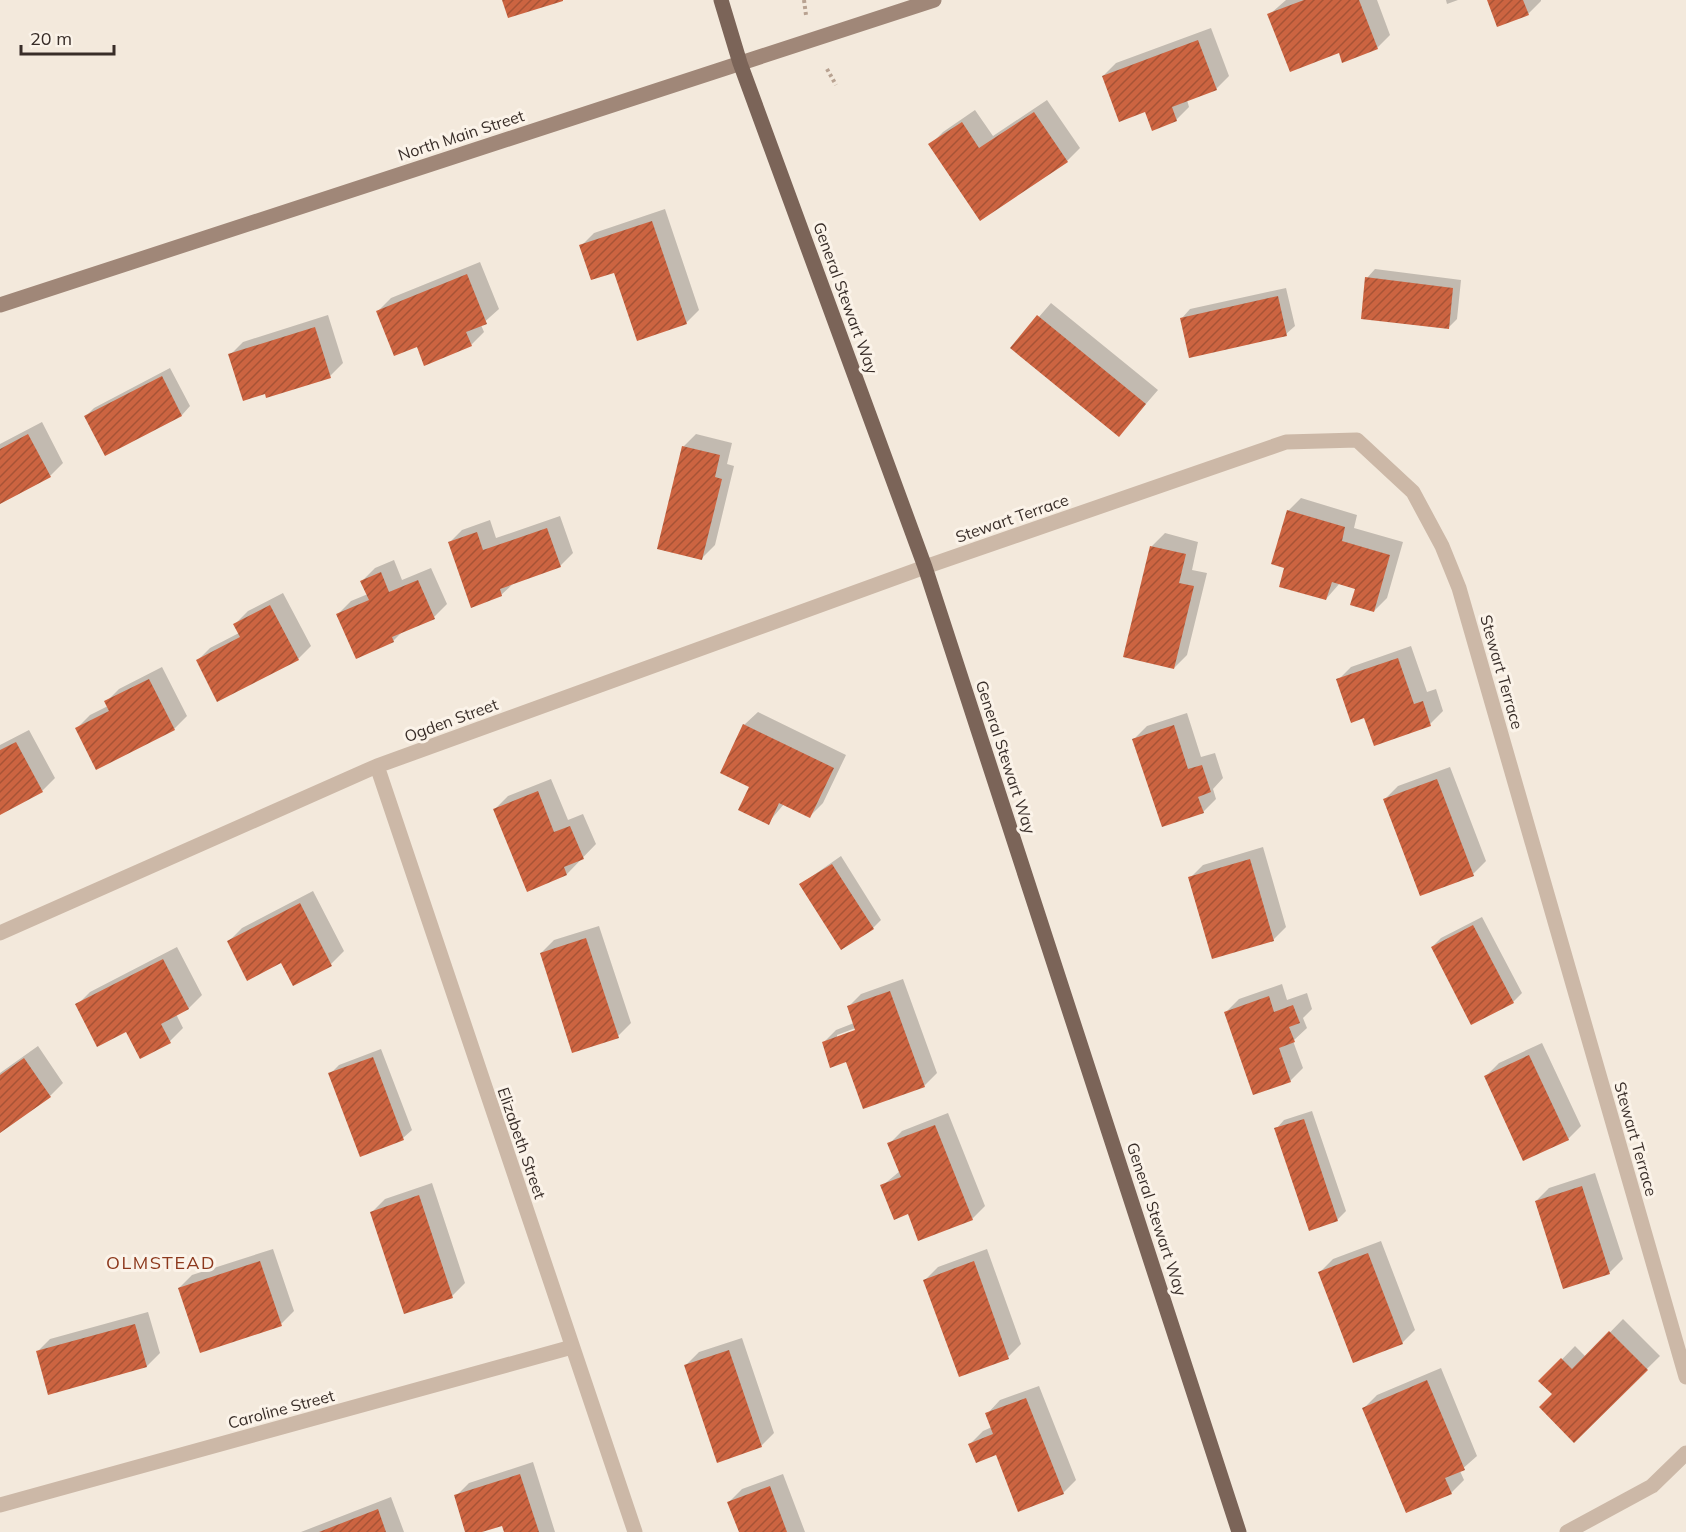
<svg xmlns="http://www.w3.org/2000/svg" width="1686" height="1532" font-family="Mulish,sans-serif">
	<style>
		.shadow { fill: #0003; fill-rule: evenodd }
		.building { fill: url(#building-hatch) }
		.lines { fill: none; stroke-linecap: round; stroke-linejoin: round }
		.path { stroke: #b8a291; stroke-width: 4; stroke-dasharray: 3 3; stroke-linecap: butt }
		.street { stroke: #ccb8a7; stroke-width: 15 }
		.secondary { stroke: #a08778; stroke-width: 15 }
		.primary { stroke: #7b6458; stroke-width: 15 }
		.labels { text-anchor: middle; stroke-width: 6; stroke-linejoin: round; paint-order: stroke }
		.street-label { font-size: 16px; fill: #382d28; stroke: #fbf3e9 }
		.neighbourhood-label { font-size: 18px; letter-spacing: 1.5px; fill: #8c381c; stroke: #fbf3e9 }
	</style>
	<defs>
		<pattern id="building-hatch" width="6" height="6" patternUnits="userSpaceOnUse" patternTransform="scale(1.5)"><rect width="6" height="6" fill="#cc6441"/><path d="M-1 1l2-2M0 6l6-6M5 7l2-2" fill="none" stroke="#a75336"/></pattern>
	</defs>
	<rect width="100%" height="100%" fill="#f3e9dc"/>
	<!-- shadow -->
	<path class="shadow" d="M1286,0H1377L1390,35L1377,48L1340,51L1269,15Z
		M1446,0H1458L1447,4Z
		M1489,0H1541V1L1528,14Z
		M1211,28L1229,76L1216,89L1187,100L1189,107L1176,120L1145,110L1103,76L1116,63Z
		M1047,100L1080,148L1067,161L930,145L943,132L975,110L993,136Z
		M665,209L699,310L686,323L581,246L594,233Z
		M480,262L499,309L481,325L484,332L471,345H418L378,311L391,298Z
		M1375,269L1461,280L1457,319L1448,328L1367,278Z
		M1286,288L1295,326L1286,334L1182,318L1190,309Z
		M1051,303L1158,390L1119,435L1012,348Z
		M328,315L343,363L330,376L266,392L230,355L243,342Z
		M170,368L190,406L182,415L105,454L86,416L94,408Z
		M42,422L63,463L50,476L0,503V444Z
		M696,434L732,443L727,464L734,466L715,545L702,558L683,447Z
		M1301,498L1357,515L1354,528L1403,542L1387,598L1374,611L1357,588L1340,583L1326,599L1286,567L1288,511Z
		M560,516L573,553L560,566L515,582L501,595L449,543L462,530L490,520L496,538Z
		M1165,533L1198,542L1192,570L1207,573L1187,655L1174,668L1125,655L1152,546Z
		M394,560L402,580L431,568L447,604L434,617L404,630L393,641L338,614L351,601L368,594L362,581L375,568Z
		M283,593L311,646L298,659L197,661L210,648L239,633L235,624L248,611Z
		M1411,646L1427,692L1436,689L1443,711L1430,724L1365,717L1338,680L1351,667Z
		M162,667L187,716L174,729L77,728L90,715L108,706L106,702L119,689Z
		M758,712L846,755L823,803L810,816L784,804L768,823L751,786L744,725Z
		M1187,713L1201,757L1215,753L1223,778L1213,789L1216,799L1203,812L1134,739L1147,726Z
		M29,730L55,778L42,791L0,813V745Z
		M1450,767L1486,861L1473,874L1385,799L1398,786Z
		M551,779L568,820L583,814L596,844L567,874L495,809L508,796Z
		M1263,847L1286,927L1273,940L1190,878L1203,865Z
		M841,856L881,920L873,928L801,884Z
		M313,891L344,951L331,964L281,961L229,941L242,928Z
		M1482,917L1522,993L1513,1002L1432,947L1441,938Z
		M599,926L631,1023L618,1036L541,953L554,940Z
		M177,947L202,995L189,1008L176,1014L183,1028L170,1041L140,1057L127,1030L77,1005L90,992Z
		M903,979L937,1073L924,1086L847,1060L823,1043L836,1030L854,1023L848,1007L861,994ZM861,1026L863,1029L837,1038V1035Z
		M1282,984L1287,1000L1307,993L1312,1009L1303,1018L1307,1028L1293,1041L1303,1068L1290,1081L1226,1012L1239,999Z
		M1542,1043L1581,1126L1568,1139L1486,1076L1499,1063Z
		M38,1046L63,1083L50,1096L0,1131V1073Z
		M381,1049L412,1130L403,1138L330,1074L339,1065Z
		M1312,1111L1346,1211L1337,1220L1276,1129L1284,1120Z
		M948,1113L985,1206L972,1219L908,1212L882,1186L900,1171L889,1144L902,1131Z
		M1595,1173L1623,1259L1610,1272L1564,1287L1536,1201L1549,1188Z
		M432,1183L465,1283L452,1296L372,1212L385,1199Z
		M1381,1241L1415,1330L1402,1343L1320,1272L1333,1259Z
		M273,1249L294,1311L281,1324L179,1288L192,1275Z
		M987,1249L1021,1344L1008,1357L925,1280L938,1267Z
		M148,1312L160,1353L147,1366L37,1352L50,1339Z
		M1623,1319L1660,1356L1574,1441L1554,1394L1541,1381L1575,1346L1586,1357Z
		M742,1338L774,1433L761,1446L686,1365L699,1352Z
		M1441,1368L1477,1456L1460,1471L1464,1480L1451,1493L1364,1408L1377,1395Z
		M1039,1386L1076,1480L1063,1493L997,1453L970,1444L983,1431L992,1427L987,1414L1000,1400Z
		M533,1462L555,1532H505L503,1524L477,1532H467L456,1496L469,1483Z
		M783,1474L805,1532H740L729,1502L742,1489Z
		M391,1497L404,1532H301Z"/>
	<!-- building -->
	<path class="building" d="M502,0H563V1L508,18Z
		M1304,0H1359L1378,49L1342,63L1339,53L1290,72L1267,14Z
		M1487,0H1523L1529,15L1497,27Z
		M1198,40L1217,90L1172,107L1177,121L1152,131L1145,112L1119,122L1102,76Z
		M1034,112L1068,162L980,221L928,144L962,122L979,148Z
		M652,221L687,324L637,341L614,273L591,280L579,245Z
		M467,274L487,324L466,332L472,346L424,366L417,347L394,356L376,311Z
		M1365,277L1453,288L1449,329L1361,319Z
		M1278,296L1287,336L1189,358L1180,318Z
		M1037,315L1146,404L1119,437L1010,348Z
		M315,327L331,378L266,398L265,394L243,401L228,354Z
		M162,376L182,416L105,456L84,416Z
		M28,434L51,477L0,504V449Z
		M682,446L720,455L715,477L722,479L702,560L657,549Z
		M1287,510L1345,527L1342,541L1390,555L1374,612L1350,605L1355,589L1332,582L1326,600L1279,587L1284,568L1271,564Z
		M547,528L561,567L500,589L502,596L471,608L448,542L477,532L483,550Z
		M1150,546L1186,554L1179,583L1194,586L1174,669L1123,657Z
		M381,572L389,592L418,580L435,619L392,637L394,642L356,659L336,614L369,600L360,581Z
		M270,605L299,660L217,702L196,660L240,637L233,624Z
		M1398,658L1414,704L1423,701L1431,726L1374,746L1364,718L1351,723L1336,679Z
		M149,679L175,730L96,770L75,728L109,711L104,701Z
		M743,724L834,768L810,818L779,803L769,825L738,810L749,787L720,773Z
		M1174,725L1188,769L1202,765L1211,792L1198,797L1204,813L1162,827L1132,739Z
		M16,742L43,792L0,815V750Z
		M1437,779L1474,876L1420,896L1383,799Z
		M538,791L554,832L570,826L584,859L564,867L567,875L527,892L493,809Z
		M1250,859L1274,941L1212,959L1188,877Z
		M832,864L874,929L841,950L799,884Z
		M300,903L332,966L293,986L281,963L247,981L227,941Z
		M1473,925L1514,1003L1471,1025L1431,947Z
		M586,938L619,1038L572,1053L540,953Z
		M163,959L189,1009L161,1024L171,1043L140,1059L126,1032L97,1047L75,1004Z
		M890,991L925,1087L863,1109L846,1062L830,1068L822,1042L855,1030L847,1006Z
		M1269,996L1274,1012L1293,1005L1300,1023L1289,1027L1295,1042L1279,1048L1291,1082L1253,1095L1224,1012Z
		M1529,1055L1569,1140L1523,1161L1484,1076Z
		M373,1057L404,1140L360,1157L328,1073Z
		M24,1058L51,1097L0,1133V1075Z
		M1304,1119L1338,1221L1309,1231L1274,1128Z
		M935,1125L973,1220L918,1241L908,1214L894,1220L880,1185L901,1177L887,1143Z
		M1582,1186L1610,1274L1563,1289L1535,1201Z
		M419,1195L453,1298L404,1314L370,1212Z
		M1368,1253L1403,1344L1353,1363L1318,1272Z
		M260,1261L282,1326L200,1353L178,1288Z
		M974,1261L1009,1359L959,1377L923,1280Z
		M135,1324L147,1367L48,1395L36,1351Z
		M1609,1331L1648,1370L1574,1443L1539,1407L1552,1394L1538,1381L1561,1358L1572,1369Z
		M729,1350L762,1447L717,1463L684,1365Z
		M1427,1380L1465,1470L1445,1478L1452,1494L1406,1513L1362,1408Z
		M1026,1398L1064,1494L1018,1512L996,1455L976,1463L968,1444L993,1434L985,1413Z
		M520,1474L539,1532H504L502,1526L482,1532H465L454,1495Z
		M770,1486L787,1532H739L727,1502Z
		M378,1509L386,1532H319Z"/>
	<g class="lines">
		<!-- path -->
		<path class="path" d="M804,0L806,15
			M827,69L836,85"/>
		<!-- street -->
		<path class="street" d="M377,766L635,1532
			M0,933L377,766L925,567L1286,442L1357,440L1413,492L1442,546L1459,588L1686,1377
			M0,1505L572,1347
			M1567,1532L1652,1486L1686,1453"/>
		<!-- secondary -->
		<path class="secondary" d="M0,305L934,0"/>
		<!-- primary -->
		<path class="primary" d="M721,0L740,63L925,567L1239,1532"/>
	</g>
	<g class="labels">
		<!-- street labels -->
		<g class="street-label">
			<text transform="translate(461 135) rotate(-18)" y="6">North Main Street</text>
			<text transform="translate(846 298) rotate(70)" y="6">General Stewart Way</text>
			<text transform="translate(1012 518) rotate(-19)" y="6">Stewart Terrace</text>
			<text transform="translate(1502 672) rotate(74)" y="6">Stewart Terrace</text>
			<text transform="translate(451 720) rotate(-20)" y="6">Ogden Street</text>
			<text transform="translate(1006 757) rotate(72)" y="6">General Stewart Way</text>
			<text transform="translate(1636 1139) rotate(74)" y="6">Stewart Terrace</text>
			<text transform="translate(522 1143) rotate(71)" y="6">Elizabeth Street</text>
			<text transform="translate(1157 1219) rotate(72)" y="6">General Stewart Way</text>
			<text transform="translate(281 1409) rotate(-15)" y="6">Caroline Street</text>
		</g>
		<!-- neighbourhood labels -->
		<g class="neighbourhood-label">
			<text x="161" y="1269">OLMSTEAD</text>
		</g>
	</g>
	<!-- scale -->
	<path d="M21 45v9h93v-9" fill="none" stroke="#382d28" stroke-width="3"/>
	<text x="30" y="45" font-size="18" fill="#382d28" stroke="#fbf3e9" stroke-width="4.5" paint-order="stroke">20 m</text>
</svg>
